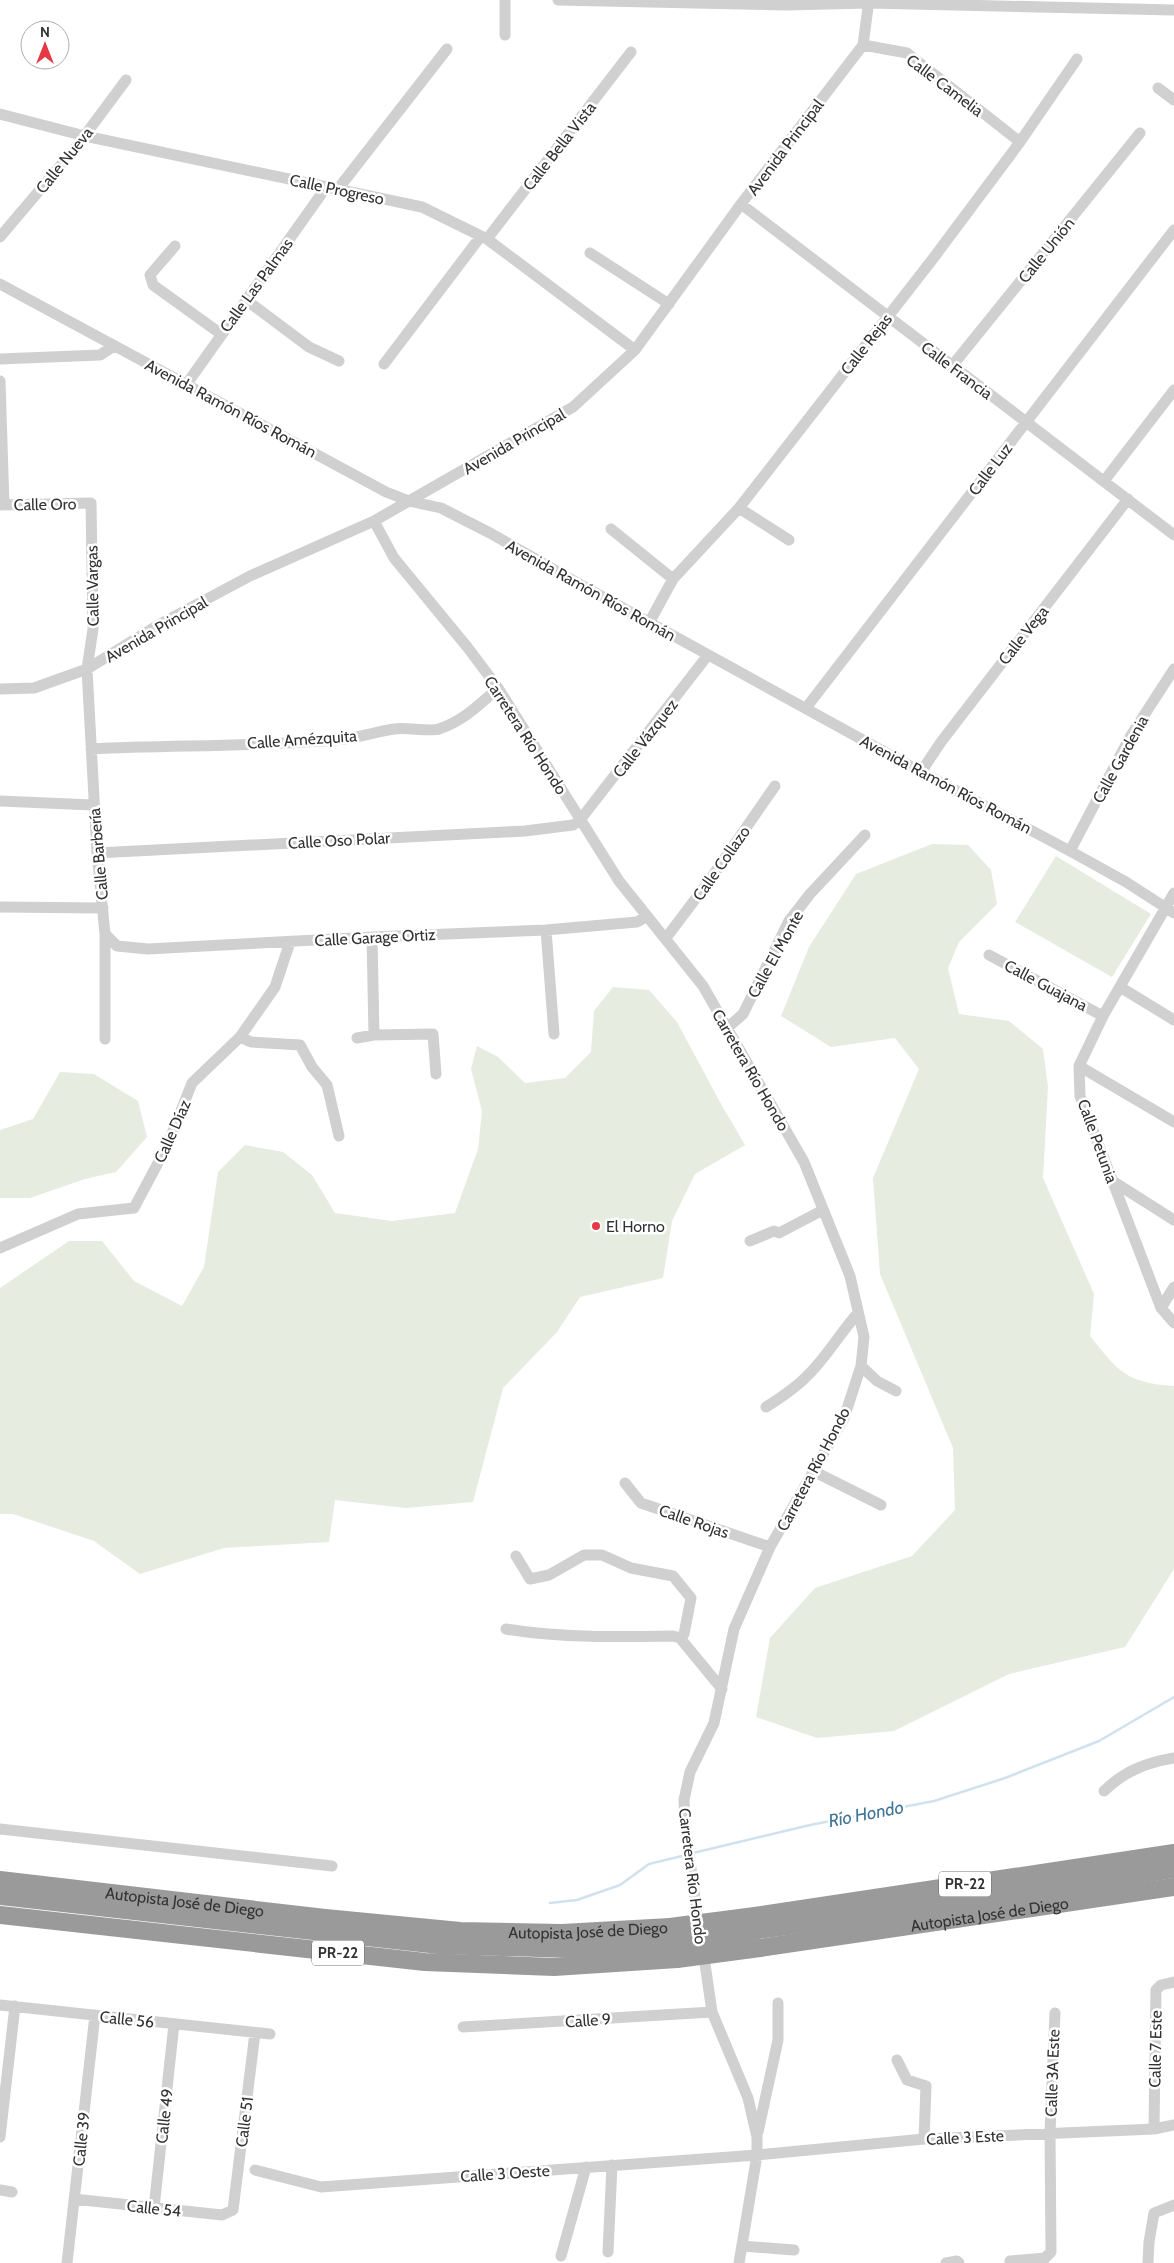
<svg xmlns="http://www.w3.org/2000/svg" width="1174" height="2263" font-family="Cabin,sans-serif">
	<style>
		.green { fill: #e6ecdf }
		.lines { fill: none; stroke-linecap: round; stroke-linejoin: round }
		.stream { stroke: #cfe2ee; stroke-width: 2.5 }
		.minor { stroke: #d0d0d0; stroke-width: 11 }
		.highway { stroke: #9a9a9a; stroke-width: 18 }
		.highway-bridge { stroke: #9a9a9a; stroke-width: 18 }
		.poi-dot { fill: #e63946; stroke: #fff; stroke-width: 2 }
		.labels { text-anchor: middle; stroke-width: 5; stroke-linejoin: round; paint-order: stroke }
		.shield { fill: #fff; stroke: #707070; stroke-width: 1 }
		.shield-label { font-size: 15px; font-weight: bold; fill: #333 }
		.street-label { font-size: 16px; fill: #333; stroke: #fff }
		.poi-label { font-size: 16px; fill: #333; stroke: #fff; text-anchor: start }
		.water-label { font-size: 18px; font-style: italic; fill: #3f7597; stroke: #fff }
	</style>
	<rect width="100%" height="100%" fill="#fff"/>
	<!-- green -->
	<path class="green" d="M932,844L968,845L991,870L997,904L959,942L948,968L959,1014L1009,1021L1043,1049L1048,1087L1043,1178L1094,1294L1090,1336C1118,1371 1126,1383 1174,1386V1569L1125,1647L1009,1674L894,1731L817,1738L756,1717L770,1638L815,1588L912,1556L955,1510L953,1448L880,1274L873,1178L919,1069L895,1038L831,1047L781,1016L809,947L856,874Z
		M1056,856L1151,914L1112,977L1015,922Z
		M613,987L649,990L677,1022L721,1104L745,1145L695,1174L672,1221L663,1278L580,1297L557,1332L503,1388L473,1502L406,1508L335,1500L329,1542L224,1548L140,1574L94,1541L13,1514H0V1288L69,1241H102L134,1281L182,1306L204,1267L218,1172L245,1145L283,1152L312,1175L335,1213L392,1221L455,1213L478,1149L482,1111L471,1069L477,1046L498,1057L525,1083L565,1078L591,1052L594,1011Z
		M60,1072L94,1074L138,1101L147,1137L116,1172L85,1179L30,1198H0V1130L33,1119Z"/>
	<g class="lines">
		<!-- stream -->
		<path class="stream" d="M693,1853L810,1825L934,1801L1005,1778L1099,1741L1174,1697
			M550,1903L577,1900L620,1885L649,1864L686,1855"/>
		<!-- minor -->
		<path class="minor" d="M558,0L786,5L869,3L1174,10
			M505,35V0
			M863,45L907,53L1020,142
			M1158,88L1174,100
			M0,114L85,136L422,207L487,239L635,350
			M338,189L447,49
			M741,204L1174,535
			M0,237L77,146L126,80
			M487,239L631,52
			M175,246L150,275L153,285L221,334
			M590,253L669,304
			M0,284L386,492L409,501L441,508L490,533L574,581L921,772L1070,851L1126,882L1174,913
			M246,300L309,347L339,361
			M0,359L100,355L114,346
			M384,364L481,236
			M952,366L1140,133
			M0,381L4,505
			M186,385L327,186
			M1104,481L1174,390
			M0,505L91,503L93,629L87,669L97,853L105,934V1039
			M739,508L789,540
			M374,521L394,558L468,648L498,688L619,881L703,986L804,1162L850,1276L864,1337L861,1366L844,1418L770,1547L734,1629L714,1723L690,1772L684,1800L685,1823L699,1929
			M611,529L673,579
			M649,623L673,579L739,508L935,256L1020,142L1077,59
			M0,689L34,688L87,669L160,624L250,576L374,521L573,407L635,350L741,204L863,45L869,0
			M806,708L1174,230
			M91,749C172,745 253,747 334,740C355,739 374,732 394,729C406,727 430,732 439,729C463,721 479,705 498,688
			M921,772L941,742L1128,499
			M0,801L93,805
			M1070,851L1130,737L1174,669
			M97,853L525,831L573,825L580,820L708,655
			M1174,893L1103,1016L1079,1066L1080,1096L1161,1308L1174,1323
			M0,907L103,908
			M546,930L554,1034
			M105,934L117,946L148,949L372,937L546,930L637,922L647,916
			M372,937L374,1035
			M666,938L709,881L775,786
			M989,955L1103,1016
			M1120,987L1174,1020
			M727,1028L743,1014L789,921L810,894L865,835
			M240,1037L251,1042L300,1045L312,1067L327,1085L339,1136
			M357,1038L374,1035L433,1034L436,1074
			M1079,1066L1174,1122
			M1114,1182L1174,1220
			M750,1241L774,1231L779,1233L823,1210
			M0,1248L78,1214L134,1208L167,1146L192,1083L240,1037L275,987L290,942
			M1161,1308L1174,1287
			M861,1366L877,1381L896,1391
			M766,1407C782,1397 797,1387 809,1374C827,1356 841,1332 858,1313
			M815,1472L881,1505
			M625,1483L641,1503L770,1547
			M516,1556L530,1579L549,1575L584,1555H602L631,1568L673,1576L691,1598L684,1634L680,1638
			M506,1629C562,1638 617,1637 673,1636L680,1638L722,1689
			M1104,1791C1125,1771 1145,1763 1174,1758
			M0,1829L332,1866
			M703,1950L712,2012L748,2098L757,2137V2155L739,2263
			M0,2005L270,2034
			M463,2027L712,2012
			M897,2060L907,2080L926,2086L924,2139
			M1154,2129L1156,1990L1161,1985L1174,1982
			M758,2132L778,2040V2003
			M0,2137L15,2006
			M255,2170L321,2187L757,2155L924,2139L1154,2129L1174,2125
			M0,2190L12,2192
			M74,2199L222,2215L233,2210L255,2033
			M154,2208L174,2024
			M742,2246L794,2250
			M608,2252L612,2165
			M561,2256L586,2167
			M1010,2261L1045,2258L1051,2252L1050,2132L1055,2013
			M67,2263L95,2015
			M946,2263L957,2261L959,2263
			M1148,2263L1149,2242L1154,2213L1174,2205"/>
		<!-- highway -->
		<g class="highway">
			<path id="s1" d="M0,1880L325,1918L460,1931L562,1933L670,1927"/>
			<path d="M0,1896L439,1945L572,1949L672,1942"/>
			<path d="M0,1915L425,1962L554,1967L677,1959"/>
			<path d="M755,1916L1174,1853"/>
			<path d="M757,1930L958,1903L1174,1869"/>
			<path id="s2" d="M760,1948L1174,1887"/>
		</g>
		<!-- highway-bridge -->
		<path class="highway-bridge" d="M670,1927L755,1916
			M672,1942L757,1930
			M677,1959L760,1948"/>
	</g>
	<!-- markers -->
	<circle class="poi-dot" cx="596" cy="1226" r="5"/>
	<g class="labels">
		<!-- shield labels -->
		<g class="shield">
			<rect x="939" y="1871.5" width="52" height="25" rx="4"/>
			<rect x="312" y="1940.5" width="52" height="25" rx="4"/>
		</g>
		<g class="shield-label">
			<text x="965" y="1889">PR-22</text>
			<text x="338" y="1958">PR-22</text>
		</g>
		<!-- street labels -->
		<g class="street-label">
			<text transform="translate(945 85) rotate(37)" y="6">Calle Camelia</text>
			<text transform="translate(559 146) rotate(-52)" y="6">Calle Bella Vista</text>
			<text transform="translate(785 147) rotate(-53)" y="6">Avenida Principal</text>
			<text transform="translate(64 160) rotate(-51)" y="6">Calle Nueva</text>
			<text transform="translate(337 189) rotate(12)" y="6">Calle Progreso</text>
			<text transform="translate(1046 250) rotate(-51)" y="6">Calle Unión</text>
			<text transform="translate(256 285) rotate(-54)" y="6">Calle Las Palmas</text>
			<text transform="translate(866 344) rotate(-52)" y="6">Calle Rejas</text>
			<text transform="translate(957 370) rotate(37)" y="6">Calle Francia</text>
			<text transform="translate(231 408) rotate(28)" y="6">Avenida Ramón Ríos Román</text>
			<text transform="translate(514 441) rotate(-30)" y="6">Avenida Principal</text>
			<text transform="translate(990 469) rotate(-53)" y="6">Calle Luz</text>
			<text transform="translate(45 504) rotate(-1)" y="6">Calle Oro</text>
			<text transform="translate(92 586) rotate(-91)" y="6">Calle Vargas</text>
			<text transform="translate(591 590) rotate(29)" y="6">Avenida Ramón Ríos Román</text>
			<text transform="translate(156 629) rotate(-30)" y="6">Avenida Principal</text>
			<text transform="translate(1023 635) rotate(-52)" y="6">Calle Vega</text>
			<text transform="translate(526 735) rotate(57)" y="6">Carretera Río Hondo</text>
			<text transform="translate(645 738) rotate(-52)" y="6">Calle Vázquez</text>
			<text transform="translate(302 739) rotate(-4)" y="6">Calle Amézquita</text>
			<text transform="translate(1120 759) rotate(-61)" y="6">Calle Gardenia</text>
			<text transform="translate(946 784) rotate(28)" y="6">Avenida Ramón Ríos Román</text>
			<text transform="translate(339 840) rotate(-3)" y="6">Calle Oso Polar</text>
			<text transform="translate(98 854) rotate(-95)" y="6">Calle Barbería</text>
			<text transform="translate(721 863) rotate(-55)" y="6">Calle Collazo</text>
			<text transform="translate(375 937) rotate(-3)" y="6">Calle Garage Ortiz</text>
			<text transform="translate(775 954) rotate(-61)" y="6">Calle El Monte</text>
			<text transform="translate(1046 985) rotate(28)" y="6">Calle Guajana</text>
			<text transform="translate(751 1070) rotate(60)" y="6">Carretera Río Hondo</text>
			<text transform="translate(172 1131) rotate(-66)" y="6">Calle Díaz</text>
			<text transform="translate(1098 1141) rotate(70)" y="6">Calle Petunia</text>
			<text transform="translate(813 1469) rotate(-62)" y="6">Carretera Río Hondo</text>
			<text transform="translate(694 1521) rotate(19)" y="6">Calle Rojas</text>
			<text transform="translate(693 1876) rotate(83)" y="6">Carretera Río Hondo</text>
			<text dy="6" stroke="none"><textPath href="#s1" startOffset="186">Autopista José de Diego</textPath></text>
			<text dy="6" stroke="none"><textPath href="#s2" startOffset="232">Autopista José de Diego</textPath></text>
			<text dy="6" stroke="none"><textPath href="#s1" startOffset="591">Autopista José de Diego</textPath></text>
			<text transform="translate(127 2019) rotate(6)" y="6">Calle 56</text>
			<text transform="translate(588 2020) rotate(-4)" y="6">Calle 9</text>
			<text transform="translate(1155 2049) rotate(-89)" y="6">Calle 7 Este</text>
			<text transform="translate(1052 2073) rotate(-88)" y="6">Calle 3A Este</text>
			<text transform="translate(164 2116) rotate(-84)" y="6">Calle 49</text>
			<text transform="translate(244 2122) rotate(-83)" y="6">Calle 51</text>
			<text transform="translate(965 2137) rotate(-3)" y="6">Calle 3 Este</text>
			<text transform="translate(81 2139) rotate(-84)" y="6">Calle 39</text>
			<text transform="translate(505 2173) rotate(-4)" y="6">Calle 3 Oeste</text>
			<text transform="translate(154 2208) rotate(6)" y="6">Calle 54</text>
		</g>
		<!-- poi labels -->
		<g class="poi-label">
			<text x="606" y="1232">El Horno</text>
		</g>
		<!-- water labels -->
		<g class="water-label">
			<text transform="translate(866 1814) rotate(-11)" y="6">Río Hondo</text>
		</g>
	</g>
	<!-- north arrow -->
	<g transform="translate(45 45)"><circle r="24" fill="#ffffff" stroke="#adadad"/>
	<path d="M0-4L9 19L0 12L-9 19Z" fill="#e63946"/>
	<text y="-8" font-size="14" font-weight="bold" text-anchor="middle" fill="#333333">N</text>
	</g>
</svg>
